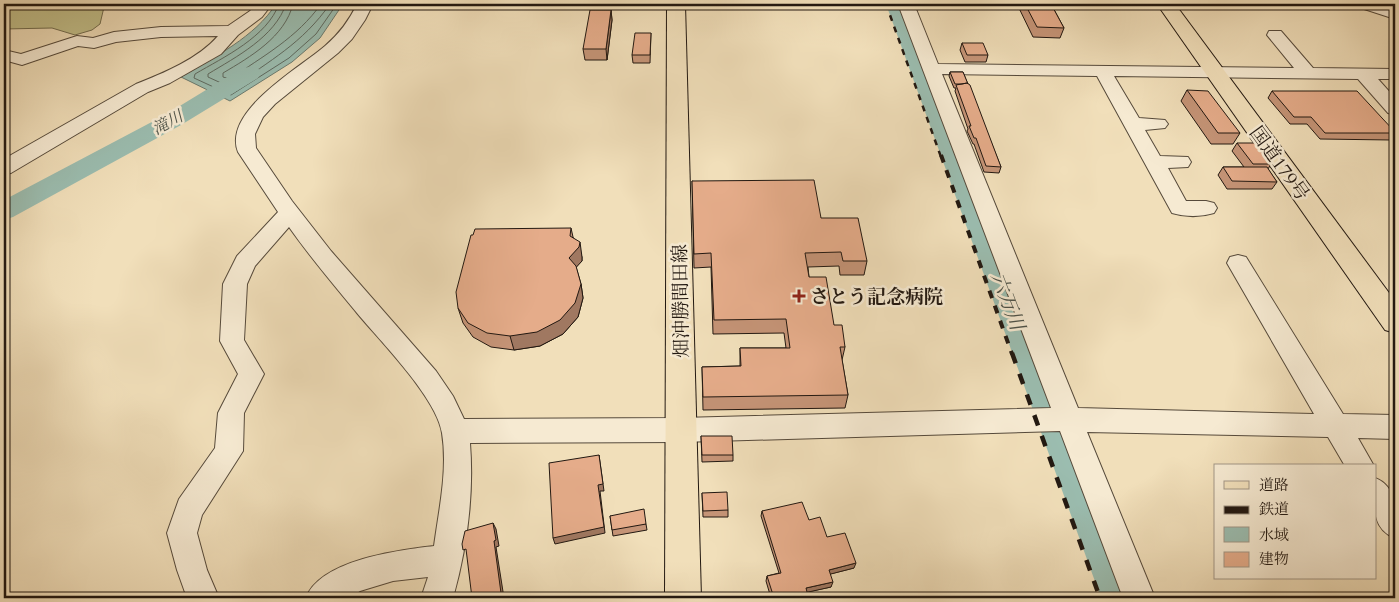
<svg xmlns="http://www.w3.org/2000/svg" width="1399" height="602" font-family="Cardo,'Noto Serif JP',serif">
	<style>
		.green { fill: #c2bf8a; stroke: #726c4e }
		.water { fill: #9bbdb0; stroke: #6b7b70 }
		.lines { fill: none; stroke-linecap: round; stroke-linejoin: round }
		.shore { stroke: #5e6a60; stroke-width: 1 }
		.river { fill: #9bbdb0; fill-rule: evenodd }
		.minor-casing { stroke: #564a3b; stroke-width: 2 }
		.major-casing { stroke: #221811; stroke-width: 2 }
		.highway-casing { stroke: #221811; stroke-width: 2 }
		.minor { fill: #f6ead2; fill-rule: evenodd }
		.major { fill: #f1dfba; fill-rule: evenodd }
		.highway { fill: #f1dfba; fill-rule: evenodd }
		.rail-far2 { stroke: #221811; stroke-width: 2.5; stroke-dasharray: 6 6; stroke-linecap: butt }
		.rail-far1 { stroke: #221811; stroke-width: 4; stroke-dasharray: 8 8; stroke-linecap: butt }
		.rail { stroke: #221811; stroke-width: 4.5; stroke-dasharray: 11 11; stroke-linecap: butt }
		.wall { fill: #c59477; stroke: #221811 }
		.shaded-wall { fill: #a07861; stroke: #221811 }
		.building { fill: #e5ac8a; stroke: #221811 }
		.poi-dot { fill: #8f2418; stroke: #f6ead2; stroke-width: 2 }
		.labels { text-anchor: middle; stroke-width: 5; stroke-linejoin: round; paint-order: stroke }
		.far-water-label { font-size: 16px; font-style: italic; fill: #4c5249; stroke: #f6ead2 }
		.street-label { font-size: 19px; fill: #221811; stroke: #f6ead2 }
		.poi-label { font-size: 19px; font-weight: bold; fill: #221811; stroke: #f6ead2; text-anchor: start }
		.water-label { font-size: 20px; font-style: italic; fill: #4c5249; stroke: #f6ead2 }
	</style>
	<rect width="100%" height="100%" fill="#f1dfba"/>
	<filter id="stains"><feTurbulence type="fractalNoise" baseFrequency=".004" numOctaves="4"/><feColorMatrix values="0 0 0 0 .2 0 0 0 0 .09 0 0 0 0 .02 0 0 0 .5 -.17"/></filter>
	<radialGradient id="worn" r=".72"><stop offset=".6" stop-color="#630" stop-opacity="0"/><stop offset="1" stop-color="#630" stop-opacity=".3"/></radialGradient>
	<!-- green -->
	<path class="green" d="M22,4H101L104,7L100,24L92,30L75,35L52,28L4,29V5Z"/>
	<!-- water -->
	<path class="water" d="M276,4H343L320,38L292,62L230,101L181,77C214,57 255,37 276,4Z"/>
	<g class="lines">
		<!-- shore -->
		<path class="shore" d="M279,4C267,37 224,57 195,74L194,78L231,95L289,58L316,34L337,4
			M286,4C275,37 236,57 208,74V77L232,88C270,60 302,44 330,4
			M293,4C285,37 250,57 223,73V77L230,79C263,56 297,38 321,4"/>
		<!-- river -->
		<path class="river" d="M886,4H906L1139,598H1101Z
			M250,67L258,68L261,73L258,78L181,125L13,217L4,220V200L165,115L242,68Z"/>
		<!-- minor casing -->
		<g class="minor-casing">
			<path id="minor" d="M256,4H272L262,17L238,35L221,54L170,83L148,92L11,173L4,174V159L136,84C164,73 198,59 218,36L161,37L116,42L94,48L78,46L22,65L4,60V50L21,54L77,36L93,38L114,32L161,27L228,26L250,11Z
				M357,4H373L365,20L352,39L338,53L275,104L263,117L255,134L256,148L292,201L331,251L436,371L453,396L464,419L681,418L1051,408L898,4H914L938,64L1294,68L1267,35L1269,31H1281L1313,68L1395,69V79H1378L1395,98V115L1388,113L1358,79L1114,76L1139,118L1165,120L1168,124L1165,128L1145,130L1160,156L1188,157L1191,162L1188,167L1168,168L1186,201H1206L1214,203L1217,208L1214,213C1201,217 1185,217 1172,213L1097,76L942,74L1078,408L1314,414L1227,263L1230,257L1238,255L1246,257L1343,414L1395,415V439L1358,438L1374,466H1345L1328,437L1087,432L1155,598H1123L1060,431L681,442L470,443C474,494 467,548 453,598H421L428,577L393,581L360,591L349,598H306C320,560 399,550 434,546C439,509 448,470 442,433C437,398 380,341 357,313C334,285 310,257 289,227L255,266L247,284L244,340L264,374L244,413L243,451L202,515L197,533L207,570L219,598H187L177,570L167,533L179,499L215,448L218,413L238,374L220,341L223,284L237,256L278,212L238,152C222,111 300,68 325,46C339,34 349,21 357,4Z
				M1356,4H1379L1395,9V19L1358,7Z
				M1375,478C1399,487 1396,516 1395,538C1369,528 1375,501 1375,478Z"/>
		</g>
		<!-- major casing -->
		<g class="major-casing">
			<path id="major" d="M667,4H685L701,598H665Z"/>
		</g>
		<!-- highway casing -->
		<g class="highway-casing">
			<path id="highway" d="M1157,4H1175L1395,301V333L1385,330Z"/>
		</g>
		<!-- minor -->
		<use href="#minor" class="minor"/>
		<!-- major -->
		<use href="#major" class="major"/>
		<!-- highway -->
		<use href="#highway" class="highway"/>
		<!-- rail-far2 -->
		<path class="rail-far2" d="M886,4L941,157"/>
		<!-- rail-far1 -->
		<path class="rail-far1" d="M941,155L1012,354"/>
		<!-- rail -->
		<path class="rail" d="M1012,353L1100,598"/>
	</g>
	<!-- wall -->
	<path class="wall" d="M630,4H651V8H631Z
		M1017,4H1051L1064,28L1060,38L1033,37Z
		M611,10L612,20L607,60H585L583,49Z
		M651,33L650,63H633L632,55Z
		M962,43L988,55L986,62H965L960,50Z
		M950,72H963L1001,167L999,173L984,172L974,144H973L967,131L968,129L955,91L956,88H954L949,76Z
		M1187,90L1240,133L1233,144H1211L1181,101Z
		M1272,91L1395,132V134L1391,140L1320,139L1307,124H1290L1268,98Z
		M1237,143L1271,164L1268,169L1277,182L1272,189H1227L1218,175L1223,167H1244L1232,151Z
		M692,181L821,218L867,261L864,275H840L839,266L808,267L809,277L845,347L842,360L848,395L845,408L703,410L702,367L740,366V348H786L784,333L713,334L711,267L694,268Z
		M571,228L573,237L582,257V261L576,267L581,284L583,298L578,317L563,334L540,346L514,350L491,347L473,337L463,323L458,308Z
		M701,436L733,455V461L702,462Z
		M702,493L728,510V517H703Z
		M762,511L809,520L827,537L854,568L830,574L831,587L807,592L808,598H771L766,581L767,576L779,573L761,516Z
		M610,516L646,524L647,530L613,536Z"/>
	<!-- shaded-wall -->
	<path class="shaded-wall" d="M611,10L612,20L607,60L606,49Z
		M580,242L582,257V261L572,272L569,258Z
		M581,284L583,298L578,317L563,334L540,346L514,350L510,336Z
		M599,455L604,491H600L605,533L555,544L553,538L598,485Z
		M493,523L496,529L499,546L496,547L504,598H484L494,541Z
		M856,563L854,568L827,575L829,570Z
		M833,582L831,587L804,593L806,588Z"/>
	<!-- building -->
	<path class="building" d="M1025,4H1051L1064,28L1037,27Z
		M590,10H611L606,49H583Z
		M635,33H651L650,55H632Z
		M962,43H983L988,55H967Z
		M950,72H963L968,84L967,83L962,84H955Z
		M967,83L970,85L1001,167L986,166L976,138H974L969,126H971L956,85Z
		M1187,90L1208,91L1240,133H1218Z
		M1272,91H1357L1395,132V133H1325L1311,117H1294Z
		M1237,143H1255L1271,164H1253Z
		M1223,167H1267L1277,182L1232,181Z
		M814,180L821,218H858L867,261H843L841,252L805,253L809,277H826L834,325H842L845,347H840L848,395L703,397L702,367L741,366L740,348H790L786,319L714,320L711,253L694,254L692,181Z
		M571,228L570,236L580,242L579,247L569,258L576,266L581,284L575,303L560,320L537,332L510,336L487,333L468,323L458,308L456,292L471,235H473L475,229Z
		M701,436H732L733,455H702Z
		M599,455L603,484L598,485L604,527L553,538L549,463Z
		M727,492L728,510L703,511L702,493Z
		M802,502L809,520L820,517L827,537L845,533L856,563L829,570L833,582L806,588L808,596L801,598H774L767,576L781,573L762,511Z
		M644,509L646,524L612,530L610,516Z
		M493,523L496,540L494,541L501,593L484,598H472L466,549L463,550L462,544L465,531Z"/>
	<!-- markers -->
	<path class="poi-dot" d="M796.5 288.5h5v5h5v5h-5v5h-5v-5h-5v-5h5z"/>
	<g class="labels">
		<!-- far-water labels -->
		<g class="far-water-label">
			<text transform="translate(167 122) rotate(-29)" y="6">滝川</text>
		</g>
		<!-- street labels -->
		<g class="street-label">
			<text transform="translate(1280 163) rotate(54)" y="7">国道179号</text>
			<text transform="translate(680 301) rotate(-91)" y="7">畑沖勝間田線</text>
		</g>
		<!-- poi labels -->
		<g class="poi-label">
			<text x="810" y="303">さとう記念病院</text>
		</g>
		<!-- water labels -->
		<g class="water-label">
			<text transform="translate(1008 301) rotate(69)" y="7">六万川</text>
		</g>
	</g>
	<!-- margin -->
	<rect width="1399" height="602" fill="none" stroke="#f1dfba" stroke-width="20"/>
	<rect x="5" y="5" width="1389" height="592" fill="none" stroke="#221811" stroke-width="2.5"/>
	<rect x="10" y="10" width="1379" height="582" fill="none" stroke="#221811"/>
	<!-- legend -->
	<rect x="1214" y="464" width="162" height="115" fill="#f6ead2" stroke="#a19685"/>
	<rect x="1224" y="481" width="25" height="8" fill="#f1dfba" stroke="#a19685"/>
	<text x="1259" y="490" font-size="15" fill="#221811">道路</text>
	<rect x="1224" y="506" width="25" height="8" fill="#221811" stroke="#a19685"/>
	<text x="1259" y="514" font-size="15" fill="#221811">鉄道</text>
	<rect x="1224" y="527" width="25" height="15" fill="#9bbdb0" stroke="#a19685"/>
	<text x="1259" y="540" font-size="15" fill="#221811">水域</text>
	<rect x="1224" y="552" width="25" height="15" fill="#e5ac8a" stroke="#a19685"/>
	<text x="1259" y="564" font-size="15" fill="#221811">建物</text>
	<rect width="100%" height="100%" filter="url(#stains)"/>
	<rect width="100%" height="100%" fill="url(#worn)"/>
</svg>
